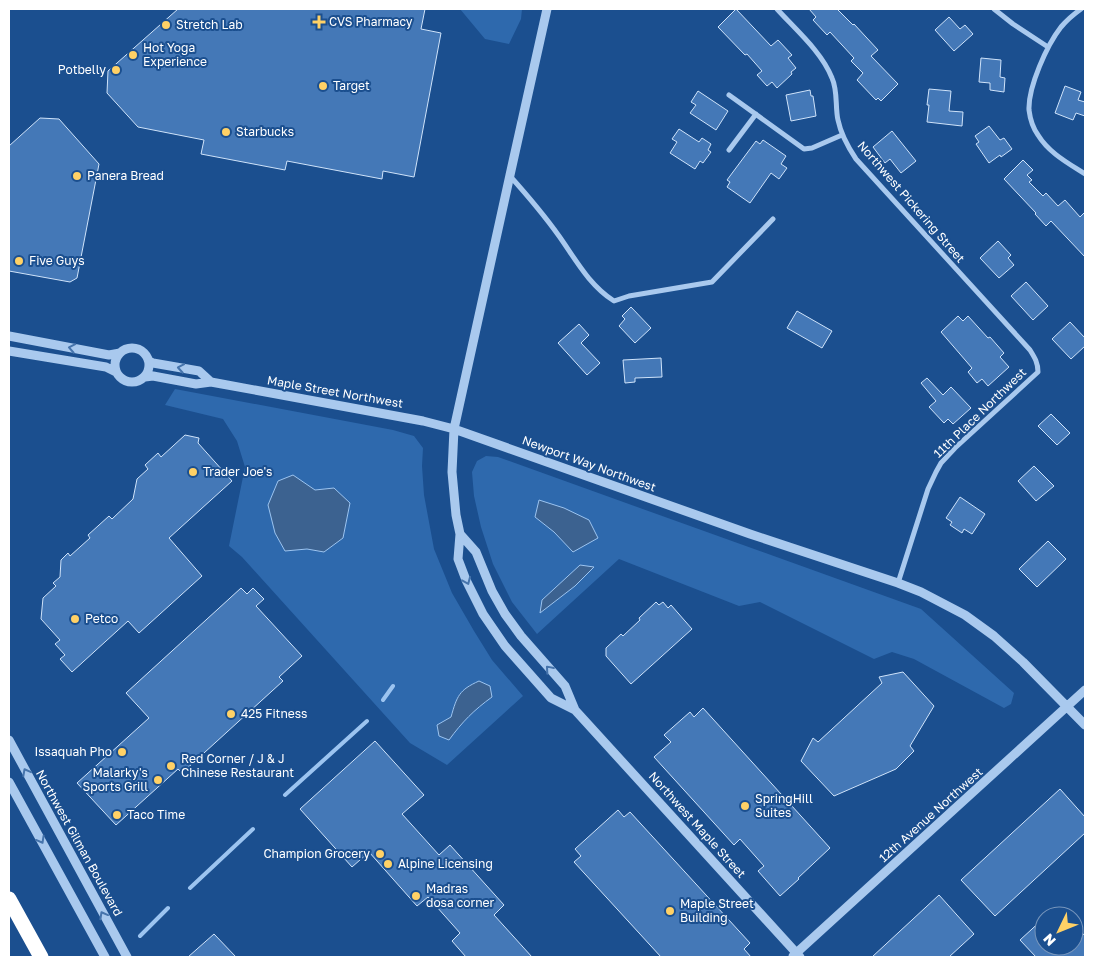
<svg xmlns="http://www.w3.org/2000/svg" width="1094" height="966" font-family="'Golos Text',sans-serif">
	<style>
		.green { fill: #2e69ad }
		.water { fill: #3c6290; stroke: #9cc4f0 }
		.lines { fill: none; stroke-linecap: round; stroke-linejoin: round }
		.stream { stroke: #9cc4f0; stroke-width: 4 }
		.building { fill: #4478b7; stroke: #cfe3fa }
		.minor { stroke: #a9c9ee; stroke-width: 5 }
		.tertiary { stroke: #a9c9ee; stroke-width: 9 }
		.motorway { stroke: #fff; stroke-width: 15 }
		.oneway { stroke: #4674ac }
		.poi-dot { fill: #ffd166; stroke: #1b4f8f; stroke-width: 2 }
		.labels { text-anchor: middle; stroke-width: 4; stroke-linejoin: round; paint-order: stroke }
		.poi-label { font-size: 12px; fill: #fff; stroke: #1b4f8f; text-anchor: start }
		.street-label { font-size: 12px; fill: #fff; stroke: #1b4f8f }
	</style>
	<rect width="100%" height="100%" fill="#1b4f8f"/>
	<!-- green -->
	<path class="green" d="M460,9H522L521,19L509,44L485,39Z
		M175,389L393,430L414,436L423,448L422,466L424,495L434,549L452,593L474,631L492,660L523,696L447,765L410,743L242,557L229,546L245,467L237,441L223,419L165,405Z
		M486,456L498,457L921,609L1014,693L1011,704L1004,708L914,659L892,652L874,659L760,602L739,606L619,559L537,634L512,602L493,564L481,527L474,496L472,472L477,461Z"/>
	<!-- water -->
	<path class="water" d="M293,475L315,490L334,488L350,503L343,538L324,552L307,549L285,551L275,533L268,505L278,481Z
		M539,500L564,508L589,520L598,538L573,552L554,532L535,517Z
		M580,565L594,567L575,586L540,613L542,600Z
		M479,681L490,686L492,697C474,710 462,722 449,740L439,736L437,725L451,717C457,696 459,690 479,681Z"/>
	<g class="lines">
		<!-- stream -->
		<path class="stream" d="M383,700L393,686
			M285,795L367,721
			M190,888L253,829
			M140,936L168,908"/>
	</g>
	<!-- building -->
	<path class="building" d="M178,9H425L421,29L441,33L414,177L383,171L382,179L287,161L285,170L201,154L204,140L138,127L107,93L108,71Z
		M736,9L771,46L778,40L792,55L788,58L796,68L791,72L792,74L777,88L772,82L767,86L757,75L762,71L747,54L745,55L718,27Z
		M809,9H837L853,25L854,24L878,50L871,56L898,84L881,101L878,98L876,100L857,80L863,73L851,61L854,58L830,32L827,35L813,20L816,17Z
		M949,17L960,29L965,25L973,34L954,51L935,30Z
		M981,58L1001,60L1000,77L1005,78L1004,92L990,90V83L979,82Z
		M1065,86L1081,92L1078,100L1085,102V116L1076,113L1073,120L1055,113Z
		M929,89L951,91L949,111L963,112L962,126L927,122L929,105H927Z
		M810,90L811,96H813L816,116L791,121L786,95Z
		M698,91L728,111L716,130L690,113L696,105L691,102Z
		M40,118L59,119L99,164L77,278L70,282L9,271V146Z
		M989,126L1000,140L1004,138L1012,149L1001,157L1000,155L989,163L976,144L979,142L975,136Z
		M679,129L699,142L702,138L711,144L708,150L711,152L703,163L700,161L695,169L670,153L677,142L672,139Z
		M892,131L916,161L901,173L890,159L885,163L873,147Z
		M763,140L786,156L781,164L787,168L779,179L771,173L750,203L727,187L730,182L727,180L756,141L760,144Z
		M1023,160L1033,170L1027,175L1032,180L1029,182L1043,196L1046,193L1058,206L1065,200L1080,217L1085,212V257L1051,221L1046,226L1035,214L1036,213L1004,179Z
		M998,241L1011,255L1008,258L1014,265L999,278L980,258Z
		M1026,282L1048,306L1033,320L1011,296Z
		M631,307L651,328L635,343L619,326L625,319L622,316Z
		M797,311L832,331L822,348L787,328Z
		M958,316L963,321L968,316L988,338L990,337L1004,353L1000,357L1009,367L988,386L982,379L977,383L968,372L972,368L941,332Z
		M1070,322L1085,338V346L1071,359L1052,339Z
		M579,324L589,335L581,343L600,363L587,375L558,343Z
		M661,358L662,377L635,378V382L625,383L623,360Z
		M927,378L943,395L951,387L971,408L953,424L948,419L944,423L929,407L936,401L921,383Z
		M1051,414L1070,433L1057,445L1038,426Z
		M185,435L199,438L198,443L232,481L169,538L202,576L139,633L128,621L72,672L60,659L65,655L55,644L60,640L41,619L43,598L56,586L53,583L60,577L61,560L68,553L70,556L90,538L88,535L109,516L112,519L133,499L137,479L148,469L145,465L158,453L161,457Z
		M1034,466L1054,486L1036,501L1018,481Z
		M960,497L985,514L972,534L964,529L962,533L950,525L952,522L946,518Z
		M1048,541L1066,559L1037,587L1019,569Z
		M241,588L247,594L253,588L264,599L256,606L302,656L279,677L283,681L182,773L178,769L116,825L77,783L149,718L126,693Z
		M656,602L659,605L663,602L668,608L671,605L692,629L631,684L606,656V648L621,634L623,636L640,620L639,618Z
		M903,672L934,706L910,746L914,751L896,769L834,796L801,761L813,738L818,742L882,683L879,677Z
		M703,708L830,848L798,878L799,879L780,896L758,871L764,866L740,839L734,845L654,757L671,742L664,735L690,712L694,717Z
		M375,741L424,795L402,814L439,855L450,845L504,905L494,915L532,957H466L452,941L460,933L428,897L417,906L369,852L352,867L300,809Z
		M1060,789L1085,817V833L995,916L961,880Z
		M618,810L624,817L630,812L750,943L744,949L751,957H661L574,862L581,856L575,849Z
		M939,895L974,934L949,957H872Z
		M1044,918V946H1074V924L1085,936V957H1036L1020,940Z
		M214,934L236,957H188Z"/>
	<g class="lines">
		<!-- minor -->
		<path class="minor" d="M777,9C795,29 822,52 832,78C838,91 835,107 838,120C841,135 848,147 856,159L1030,350C1035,358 1038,363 1038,372L955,448L941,463L936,472L928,489L898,583
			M994,9L1013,24L1048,47
			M1081,9C1074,14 1067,20 1061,27C1047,45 1028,87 1029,110C1030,118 1033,128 1038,135C1049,153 1068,163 1085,174
			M729,95L804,149L812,148L842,135
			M729,150L756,114
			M510,176C527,195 544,215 559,236C576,260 589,285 614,301L629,296L712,282L773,219"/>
		<!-- tertiary -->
		<path class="tertiary" d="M547,9L510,175L454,429L452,472L456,515L460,534L458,559L466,580L483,614L505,646L551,698L575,710
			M9,336L109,355L120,353
			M115 365a17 17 0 1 1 34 0a17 17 0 1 1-34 0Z
			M9,351L106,367L116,372
			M149,361L153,363L199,371L211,382
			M145,377L153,376L196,384L211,382L423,421L454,429L750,534L898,583L921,592L965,615L994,636L1023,662L1085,725
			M460,534L476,552L492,591L505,614L521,636L565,686L575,710L800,957
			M9,740L127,957
			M9,782L105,957
			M793,956L1085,690"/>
		<!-- motorway -->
		<path class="motorway" d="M9,899L41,957"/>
	</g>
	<!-- one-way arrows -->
	<defs><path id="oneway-chevron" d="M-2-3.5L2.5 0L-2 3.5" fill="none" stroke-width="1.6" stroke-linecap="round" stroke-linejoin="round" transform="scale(1.25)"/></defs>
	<g class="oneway">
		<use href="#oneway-chevron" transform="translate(72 348) rotate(-169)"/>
		<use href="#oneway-chevron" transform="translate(181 368) rotate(-170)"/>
		<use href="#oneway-chevron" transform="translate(467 581) rotate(67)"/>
		<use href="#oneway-chevron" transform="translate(549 669) rotate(-131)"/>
		<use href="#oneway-chevron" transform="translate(26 772) rotate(-118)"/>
		<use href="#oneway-chevron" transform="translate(41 840) rotate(61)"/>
		<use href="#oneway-chevron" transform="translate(103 915) rotate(-119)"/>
	</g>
	<!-- markers -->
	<g class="poi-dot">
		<path d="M316.5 14.5h5v5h5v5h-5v5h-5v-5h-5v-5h5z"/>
		<circle cx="166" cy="25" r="5"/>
		<circle cx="133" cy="55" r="5"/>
		<circle cx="116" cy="70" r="5"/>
		<circle cx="323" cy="86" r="5"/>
		<circle cx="226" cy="132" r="5"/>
		<circle cx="77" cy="176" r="5"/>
		<circle cx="19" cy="261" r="5"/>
		<circle cx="193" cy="472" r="5"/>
		<circle cx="75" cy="619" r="5"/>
		<circle cx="231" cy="714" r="5"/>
		<circle cx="122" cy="752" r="5"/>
		<circle cx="171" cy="766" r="5"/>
		<circle cx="158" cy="780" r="5"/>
		<circle cx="745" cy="806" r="5"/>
		<circle cx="117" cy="815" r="5"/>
		<circle cx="380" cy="854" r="5"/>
		<circle cx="388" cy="864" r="5"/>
		<circle cx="416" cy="896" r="5"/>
		<circle cx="670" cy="911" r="5"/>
	</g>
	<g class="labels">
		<!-- poi labels -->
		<g class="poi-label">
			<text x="329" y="26">CVS Pharmacy</text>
			<text x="176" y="29">Stretch Lab</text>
			<text x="143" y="52">Hot Yoga<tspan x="143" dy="14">Experience</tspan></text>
			<text x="106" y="74" text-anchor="end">Potbelly</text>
			<text x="333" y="90">Target</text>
			<text x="236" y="136">Starbucks</text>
			<text x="87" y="180">Panera Bread</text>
			<text x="29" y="265">Five Guys</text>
			<text x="203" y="476">Trader Joe's</text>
			<text x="85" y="623">Petco</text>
			<text x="241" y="718">425 Fitness</text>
			<text x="112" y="756" text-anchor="end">Issaquah Pho</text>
			<text x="181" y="763">Red Corner / J &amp; J<tspan x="181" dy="14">Chinese Restaurant</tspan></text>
			<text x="148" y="777" text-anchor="end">Malarky's<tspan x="148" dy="14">Sports Grill</tspan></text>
			<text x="755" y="803">SpringHill<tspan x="755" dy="14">Suites</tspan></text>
			<text x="127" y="819">Taco Time</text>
			<text x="370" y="858" text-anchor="end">Champion Grocery</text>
			<text x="398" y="868">Alpine Licensing</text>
			<text x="426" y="893">Madras<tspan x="426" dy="14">dosa corner</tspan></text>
			<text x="680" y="908">Maple Street<tspan x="680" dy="14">Building</tspan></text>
		</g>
		<!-- street labels -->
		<g class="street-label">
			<text transform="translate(911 202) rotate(49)" y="4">Northwest Pickering Street</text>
			<text transform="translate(335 392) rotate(10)" y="4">Maple Street Northwest</text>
			<text transform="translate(980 413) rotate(-44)" y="4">11th Place Northwest</text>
			<text transform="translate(589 464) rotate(20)" y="4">Newport Way Northwest</text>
			<text transform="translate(931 815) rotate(-42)" y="4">12th Avenue Northwest</text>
			<text transform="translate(697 825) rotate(48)" y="4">Northwest Maple Street</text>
			<text transform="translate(79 843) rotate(61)" y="4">Northwest Gilman Boulevard</text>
		</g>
	</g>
	<!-- border -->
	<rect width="1094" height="966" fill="none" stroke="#ffffff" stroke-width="20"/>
	<!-- north arrow -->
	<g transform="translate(1059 931) rotate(227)"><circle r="24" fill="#1b4f8f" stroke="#7695bc"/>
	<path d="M0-4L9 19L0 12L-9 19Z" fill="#ffd166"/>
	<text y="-8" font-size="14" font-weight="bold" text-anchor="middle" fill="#ffffff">N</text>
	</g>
</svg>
